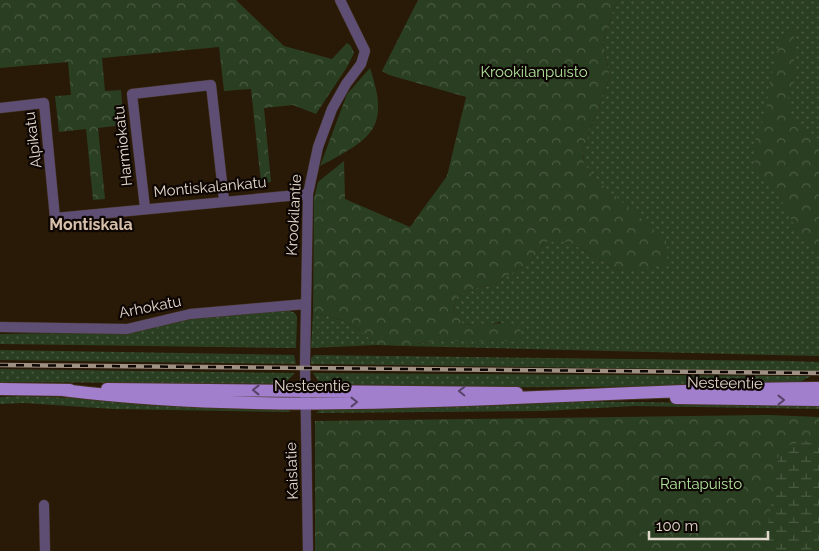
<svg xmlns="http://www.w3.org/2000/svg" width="819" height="551" font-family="Raleway,sans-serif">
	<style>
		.grass { fill: url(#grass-dots) }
		.forest { fill: url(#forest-crowns) }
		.wetland { fill: url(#wetland-marsh) }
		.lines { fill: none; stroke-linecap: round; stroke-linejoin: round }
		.minor-casing { stroke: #433423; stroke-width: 11 }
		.primary-casing { stroke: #433423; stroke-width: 14 }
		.minor { stroke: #5e4e74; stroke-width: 10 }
		.primary { stroke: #a17fcd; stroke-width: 12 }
		.rail-casing { stroke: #9e9184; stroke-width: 4.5 }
		.rail { stroke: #0d0602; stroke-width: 2.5; stroke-dasharray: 8; stroke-linecap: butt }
		.oneway { stroke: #574268 }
		.labels { text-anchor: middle; stroke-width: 4.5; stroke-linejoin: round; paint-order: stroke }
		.park-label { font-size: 15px; fill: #afe29b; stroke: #0d0602 }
		.street-label { font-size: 15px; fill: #e2d7cc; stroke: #0d0602 }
		.neighbourhood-label { font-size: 16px; font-weight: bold; fill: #d7c0ab; stroke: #0d0602 }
	</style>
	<defs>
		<pattern id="grass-dots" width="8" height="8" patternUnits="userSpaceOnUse" patternTransform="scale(1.25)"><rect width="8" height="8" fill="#2a3f21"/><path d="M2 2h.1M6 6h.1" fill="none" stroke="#495a40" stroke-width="1.8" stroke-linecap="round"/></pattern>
		<pattern id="forest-crowns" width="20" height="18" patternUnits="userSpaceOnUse" patternTransform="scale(1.25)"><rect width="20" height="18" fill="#2a3f21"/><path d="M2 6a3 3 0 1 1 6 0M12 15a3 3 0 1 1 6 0" fill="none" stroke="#495a40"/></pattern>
		<pattern id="wetland-marsh" width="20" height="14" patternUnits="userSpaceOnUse" patternTransform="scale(1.25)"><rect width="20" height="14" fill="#2a3f21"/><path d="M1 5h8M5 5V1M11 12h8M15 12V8" fill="none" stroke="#495a40"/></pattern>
	</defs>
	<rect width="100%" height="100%" fill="#291907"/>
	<!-- grass -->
	<path class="grass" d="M620,0H819V356L404,346L434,341H519L500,322L485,325L463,324L453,309L458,295L475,288L495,284L532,260L545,242H569L620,271L598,181L584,164L583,149L610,77L603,42L614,7Z
		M287,310L295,313L297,317L296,348L0,344V334L130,332L186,319Z
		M313,313C343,318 354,324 377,345L311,348Z
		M0,350L294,355L296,364L0,360Z
		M314,355L793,361L819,362V371L311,364V358Z
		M0,369L295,373L286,382L280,384L0,382Z
		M313,373L811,376L798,383C641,388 485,388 328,386L319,382Z
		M23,396L282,406L291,412L113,409L24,403L0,404V397Z
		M545,401L819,404V409L634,406L544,411L316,413L325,406Z"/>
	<!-- forest -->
	<path class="forest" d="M0,0H236L284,46L332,59L347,43L351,46L354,53L347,67L316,114L293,105L264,108L271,182L261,183L251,89L224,91L219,47L102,58L105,91L121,90L124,125L98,128L105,199L93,200L86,129L59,132L55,96L71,95L68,62L0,68Z
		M418,0H620L614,7L603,42L610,77L583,149L584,164L598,181L666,240L668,253L666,263L642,270L620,271L569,242H545L532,260L495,284L475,288L458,295L453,309L463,324C481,325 498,322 516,324L523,334L519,341H434L404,346L377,345C354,324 343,318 313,313L314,198L318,182L344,161L345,199L410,227L447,176L466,97L389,75L382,71Z
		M794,25V82L787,100L790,113L796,122L819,140V253L795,233L792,220L780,198L755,166L754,143L766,113L769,86L781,37Z
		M370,68C391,130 370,139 320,166L347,94Z
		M770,415L819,417V551H315V421Z"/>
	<!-- wetland -->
	<path class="wetland" d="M819,438V551H764L780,447Z"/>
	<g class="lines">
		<!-- minor casing -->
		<g class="minor-casing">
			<path id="minor" d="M0,108L44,103L55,218L308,194
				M145,208L132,94L211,85L224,200
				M0,327L127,329L190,314L306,304
				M44,505L45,551
				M308,551L305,364L308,194L318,147L332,109L346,84L361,64L365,51L340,0"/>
		</g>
		<!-- primary casing -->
		<g class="primary-casing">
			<path id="primary" d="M0,389L70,390
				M107,389L517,393
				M62,390C313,421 567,389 819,388
				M676,398L819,400"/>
		</g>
		<!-- minor -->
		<use href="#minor" class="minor"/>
		<!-- primary -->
		<use href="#primary" class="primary"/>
		<!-- rail casing -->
		<g class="rail-casing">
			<path id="rail" d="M0,365L819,373"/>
		</g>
		<!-- rail -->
		<use href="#rail" class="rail"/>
	</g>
	<!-- one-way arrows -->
	<defs><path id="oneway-chevron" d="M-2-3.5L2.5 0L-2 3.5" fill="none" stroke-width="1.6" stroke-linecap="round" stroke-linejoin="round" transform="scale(1.25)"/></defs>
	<g class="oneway">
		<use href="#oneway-chevron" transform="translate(256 390) rotate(-180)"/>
		<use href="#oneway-chevron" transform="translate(462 391) rotate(-179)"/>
		<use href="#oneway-chevron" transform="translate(781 400)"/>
		<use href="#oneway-chevron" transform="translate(354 402)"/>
	</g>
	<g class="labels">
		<!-- park labels -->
		<g class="park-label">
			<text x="534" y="77">Krookilanpuisto</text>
			<text x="701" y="489">Rantapuisto</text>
		</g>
		<!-- street labels -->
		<g class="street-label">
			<text transform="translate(33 140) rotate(-97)" y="5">Alpikatu</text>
			<text transform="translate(123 146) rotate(-96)" y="5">Harmiokatu</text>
			<text transform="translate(210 187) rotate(-5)" y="5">Montiskalankatu</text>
			<text transform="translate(294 215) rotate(-87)" y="5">Krookilantie</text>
			<text transform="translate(150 307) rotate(-11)" y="5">Arhokatu</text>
			<text transform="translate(725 383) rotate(1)" y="5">Nesteentie</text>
			<text x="312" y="391">Nesteentie</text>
			<text transform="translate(292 471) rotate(-92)" y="5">Kaislatie</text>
		</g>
		<!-- neighbourhood labels -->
		<g class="neighbourhood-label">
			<text x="91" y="230">Montiskala</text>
		</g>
	</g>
	<!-- scale -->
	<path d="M649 531v8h119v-8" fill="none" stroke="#e2d7cc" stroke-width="2.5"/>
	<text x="656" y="531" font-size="15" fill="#e2d7cc" stroke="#0d0602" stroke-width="4" paint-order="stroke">100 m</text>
</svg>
